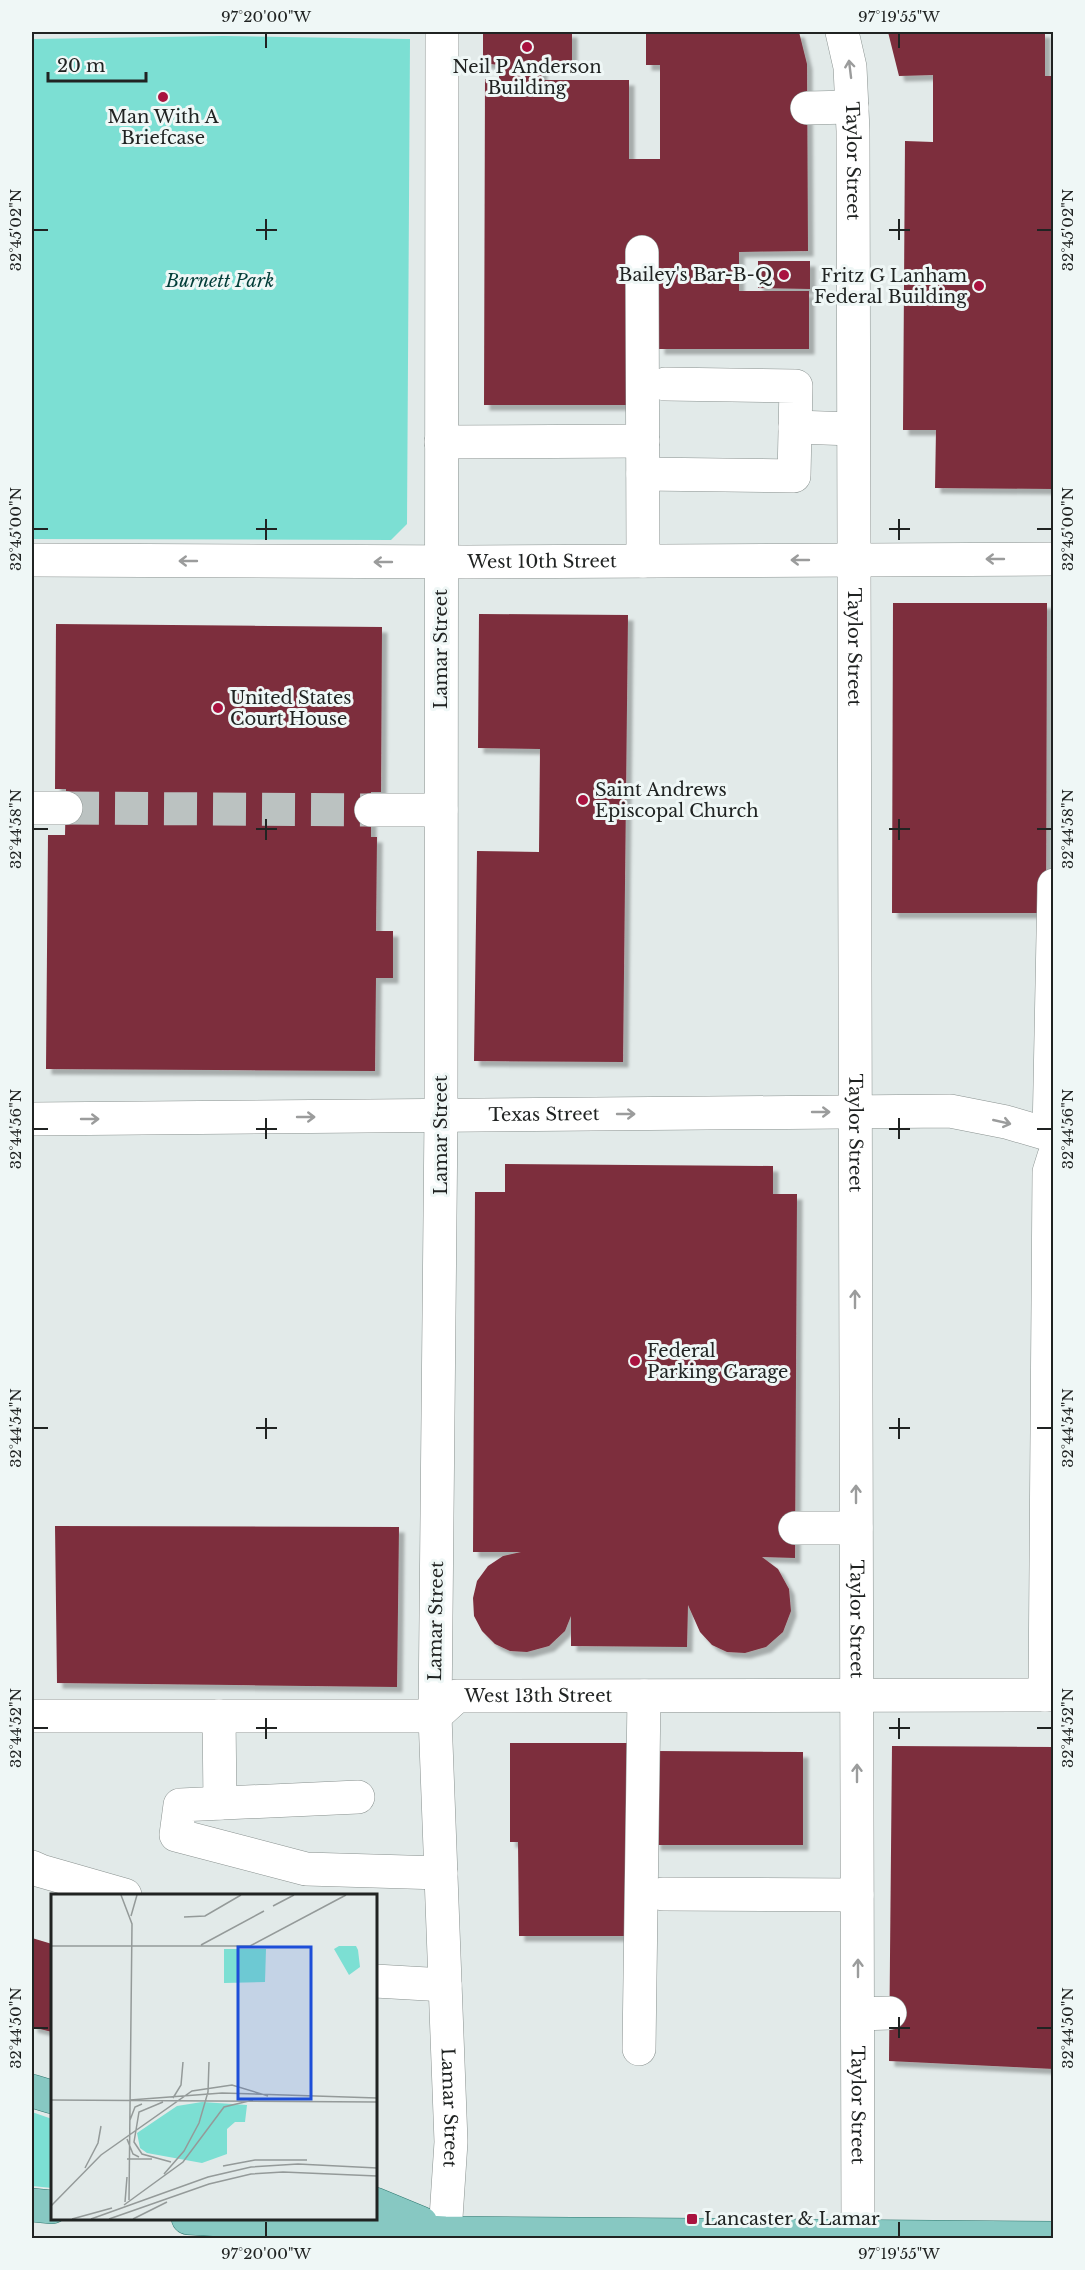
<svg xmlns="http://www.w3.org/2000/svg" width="1085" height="2270" font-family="'Libre Baskerville',serif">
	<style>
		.green { fill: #7cdfd3 }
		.building { fill: #7d2e3c; filter: url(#shadow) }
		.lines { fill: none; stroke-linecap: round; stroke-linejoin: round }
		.minor-tunnel { stroke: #bbc2c1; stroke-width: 33; stroke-dasharray: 33 16; stroke-linecap: butt }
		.minor-casing { stroke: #89918f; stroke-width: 34 }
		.major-casing { stroke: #2f776f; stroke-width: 34 }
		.minor { stroke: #fff; stroke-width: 33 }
		.major { stroke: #87c8c2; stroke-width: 33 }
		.oneway { stroke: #9b9c9c }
		.ticks { fill: none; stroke: #202322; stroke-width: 2 }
		.poi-dot { fill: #a9123f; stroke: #eff7f6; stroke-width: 2 }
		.labels { text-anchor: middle; stroke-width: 6; stroke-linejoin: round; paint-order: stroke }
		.poi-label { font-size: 18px; fill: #202322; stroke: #eff7f6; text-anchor: start }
		.street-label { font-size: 18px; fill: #202322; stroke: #eff7f6 }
		.park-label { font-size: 18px; font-style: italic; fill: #023d38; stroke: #eff7f6 }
		.inset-road { fill: none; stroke: #949a99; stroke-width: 1.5 }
		.view { fill: #1d4ed8; fill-opacity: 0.15; stroke: #1d4ed8; stroke-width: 3 }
		.inset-edge { fill: none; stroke: #202322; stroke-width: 3 }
		.neatline { fill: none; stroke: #202322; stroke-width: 2 }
		.ticks-label { font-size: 15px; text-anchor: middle; fill: #202322 }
	</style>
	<defs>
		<filter id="shadow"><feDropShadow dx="5.5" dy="5.5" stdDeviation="1.5" flood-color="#0004"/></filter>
	</defs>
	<rect width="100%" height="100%" fill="#e2eae9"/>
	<!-- green -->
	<path class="green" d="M223,36L410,39L407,524L391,540L32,539V39Z
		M32,2112L52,2119V2188L32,2186Z"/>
	<!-- building -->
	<path class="building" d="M483,32H572V66L542,65V80H629V159H660V65H646V32H799L807,64L808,251L739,252V291H809V349H659V252H629L628,405H484L485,79L499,80V65L483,63Z
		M888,32H1045V76H1054V489L935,488L936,430H903L905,141L933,142V75L899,76Z
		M758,261H810V289L758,288Z
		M893,603H1047L1046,913H892Z
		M479,614L628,615L623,1062L474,1061L477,851L539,852L540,749L478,748Z
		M56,624L382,627L381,792H371V837H377L376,931H393V978H376L375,1071L46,1069L48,835H65L66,789H55Z
		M505,1164L773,1166V1194H797L795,1558L762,1557L778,1569L789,1589L791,1611L783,1632L766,1647L745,1653L727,1652L712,1645L700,1632L688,1605L687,1647L571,1646V1616L565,1631L549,1646L527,1652L510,1651L495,1644L482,1631L474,1616L473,1598L477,1581L488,1566L503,1556L521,1552H473L475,1192H505Z
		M55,1526L399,1527L397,1687L57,1683Z
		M510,1743H629V1936H519L518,1842H510Z
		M892,1746L1054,1747V2069L889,2061Z
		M655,1751L803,1752V1845H655Z
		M32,1938L52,1944V2032L32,2027Z"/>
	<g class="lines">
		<!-- minor-tunnel -->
		<path class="minor-tunnel" d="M66,808L371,810"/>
		<!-- minor casing -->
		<g class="minor-casing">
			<g id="minor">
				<path id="s1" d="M442,32L441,1116L435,1716L451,2142L445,2233L447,2238"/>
				<path id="s2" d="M842,32L850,67L853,131L858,2236"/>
				<path d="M807,108L852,107"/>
				<path d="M642,252L643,561"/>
				<path d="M795,427L853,429"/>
				<path d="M441,442L643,441"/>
				<path d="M643,474L794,476L796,386L665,384"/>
				<path id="s3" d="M32,560L467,562L1054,559"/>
				<path d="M32,808H66"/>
				<path d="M371,810H441"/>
				<path id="s4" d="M32,1119L950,1111L1006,1122L1054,1136"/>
				<path d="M1049,1135L1054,885"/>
				<path d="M795,1528H856"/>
				<path d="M1045,1695L1049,1172L1054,1156"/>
				<path id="s5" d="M32,1716H435L457,1696L1054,1695"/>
				<path d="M219,1716L220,1803"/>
				<path d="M358,1797L180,1805L176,1835L306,1869L441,1873"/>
				<path d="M32,1867L41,1871L125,1895"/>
				<path d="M663,1894L857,1895"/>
				<path d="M375,1981L445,1985"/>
				<path d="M858,2014L890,2013"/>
				<path d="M639,2049L644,1696"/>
			</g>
		</g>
		<!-- major casing -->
		<g class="major-casing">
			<path id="major" d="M32,2091L52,2097
				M375,2204L421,2223
				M32,2205L52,2207
				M188,2218L445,2233L1054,2238"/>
		</g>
		<!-- minor -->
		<use href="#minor" class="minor"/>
		<!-- major -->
		<use href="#major" class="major"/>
	</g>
	<!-- one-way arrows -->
	<defs><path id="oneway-shaft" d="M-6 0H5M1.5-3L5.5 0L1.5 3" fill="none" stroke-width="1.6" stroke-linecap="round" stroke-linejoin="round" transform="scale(1.5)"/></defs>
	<g class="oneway">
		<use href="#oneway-shaft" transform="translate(850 69) rotate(-97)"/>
		<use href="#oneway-shaft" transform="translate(995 559) rotate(180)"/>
		<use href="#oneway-shaft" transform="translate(800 560) rotate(180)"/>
		<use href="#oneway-shaft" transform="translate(188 561) rotate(-180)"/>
		<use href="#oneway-shaft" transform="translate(383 562) rotate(-180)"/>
		<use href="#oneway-shaft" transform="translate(821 1112)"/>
		<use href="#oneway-shaft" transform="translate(626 1114)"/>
		<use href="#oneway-shaft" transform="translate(306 1117)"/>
		<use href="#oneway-shaft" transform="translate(90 1119)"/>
		<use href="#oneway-shaft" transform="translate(1002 1122) rotate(13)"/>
		<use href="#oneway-shaft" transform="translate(855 1299) rotate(-90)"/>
		<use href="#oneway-shaft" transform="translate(856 1494) rotate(-90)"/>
		<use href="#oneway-shaft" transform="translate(857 1773) rotate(-90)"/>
		<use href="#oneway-shaft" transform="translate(858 1968) rotate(-90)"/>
	</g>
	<!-- ticks -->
	<path class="ticks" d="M266,33V48M899,33V48M266,219V240M899,219V240M33,230H48M256,230H277M889,230H910M1037,230H1052M266,519V540M899,519V540M33,529H48M256,529H277M889,529H910M1037,529H1052M266,819V840M899,819V840M33,829H48M256,829H277M889,829H910M1037,829H1052M266,1118V1139M899,1118V1139M33,1129H48M256,1129H277M889,1129H910M1037,1129H1052M266,1418V1439M899,1418V1439M33,1428H48M256,1428H277M889,1428H910M1037,1428H1052M266,1718V1739M899,1718V1739M33,1728H48M256,1728H277M889,1728H910M1037,1728H1052M899,2017V2038M33,2028H48M889,2028H910M1037,2028H1052M266,2222V2237M899,2222V2237"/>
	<!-- markers -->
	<g class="poi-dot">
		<circle cx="527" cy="47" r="6"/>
		<circle cx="163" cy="97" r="6"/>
		<circle cx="784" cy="275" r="6"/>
		<circle cx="979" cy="286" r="6"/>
		<circle cx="218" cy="708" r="6"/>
		<circle cx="583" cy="800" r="6"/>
		<circle cx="635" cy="1361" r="6"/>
		<rect x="686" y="2213" width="12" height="12" rx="3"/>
	</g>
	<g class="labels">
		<!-- poi labels -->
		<g class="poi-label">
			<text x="527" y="73" text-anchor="middle">Neil P Anderson<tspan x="527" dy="21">Building</tspan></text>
			<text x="163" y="123" text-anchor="middle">Man With A<tspan x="163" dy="21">Briefcase</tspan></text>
			<text x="772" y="281" text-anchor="end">Bailey's Bar-B-Q</text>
			<text x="967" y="282" text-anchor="end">Fritz G Lanham<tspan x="967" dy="21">Federal Building</tspan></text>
			<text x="230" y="704">United States<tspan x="230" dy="21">Court House</tspan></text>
			<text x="595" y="796">Saint Andrews<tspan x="595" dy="21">Episcopal Church</tspan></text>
			<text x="647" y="1357">Federal<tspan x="647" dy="21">Parking Garage</tspan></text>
			<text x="704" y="2225">Lancaster &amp; Lamar</text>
		</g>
		<!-- street labels -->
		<g class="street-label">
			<text dy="6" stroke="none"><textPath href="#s2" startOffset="130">Taylor Street</textPath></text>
			<text dy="6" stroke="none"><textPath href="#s3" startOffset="510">West 10th Street</textPath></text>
			<text dy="6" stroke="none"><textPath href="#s2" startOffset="616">Taylor Street</textPath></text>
			<text transform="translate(441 649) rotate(-90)" y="6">Lamar Street</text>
			<text dy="6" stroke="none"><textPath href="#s4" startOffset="512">Texas Street</textPath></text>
			<text dy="6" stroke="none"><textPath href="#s2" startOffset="1102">Taylor Street</textPath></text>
			<text transform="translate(441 1135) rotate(-90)" y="6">Lamar Street</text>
			<text dy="6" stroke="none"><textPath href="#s2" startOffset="1588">Taylor Street</textPath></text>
			<text transform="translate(436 1621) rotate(-89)" y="6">Lamar Street</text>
			<text dy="6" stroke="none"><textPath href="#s5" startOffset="514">West 13th Street</textPath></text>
			<text dy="6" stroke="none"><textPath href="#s2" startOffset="2074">Taylor Street</textPath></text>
			<text dy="6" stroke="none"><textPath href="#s1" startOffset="2076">Lamar Street</textPath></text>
		</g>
		<!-- park labels -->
		<g class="park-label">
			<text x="220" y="287">Burnett Park</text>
		</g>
	</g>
	<!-- overview -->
	<g transform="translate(51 1894)">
		<rect width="326" height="326" fill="#e2eae9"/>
		<path d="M288,52H305L307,56L309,73L298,81L283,55ZM173,55H215L214,88L173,89ZM151,208L196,211L194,228H184L176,235V260L151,269L96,259L89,254L86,239L126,212Z" fill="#7cdfd3"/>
		<path class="inset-road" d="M70,1L81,30L78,306M222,12L243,1M80,22L86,1M133,23L154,22L190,1M150,51L213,17M0,52H199L295,1M122,204L130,191L132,168M0,206L326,208M79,206L171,199L326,204M112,208L88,218L83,248L91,260L120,268M79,226L84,213L91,210M76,245L82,260L88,263M76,265H101M172,272L204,266H256M34,274L47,249L50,232M113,280L133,257L148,229L157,198L158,168M74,308L76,283M73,311L132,268L173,213L202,206M0,312L50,261L141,197L181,191L217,202M21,325L61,314M40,325L157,283L200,273L247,270L326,274M58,325L158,290L200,280L232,278L326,282M82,325L116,308"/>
		<path class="view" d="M187,53H260V205H187Z"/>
		<rect width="326" height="326" class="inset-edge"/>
	</g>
	<!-- border -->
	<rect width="1085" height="2270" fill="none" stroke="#eff7f6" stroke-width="66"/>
	<!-- scale -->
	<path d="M48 72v9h98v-9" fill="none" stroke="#202322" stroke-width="3"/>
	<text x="57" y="72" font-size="18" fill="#202322" stroke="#eff7f6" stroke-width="4.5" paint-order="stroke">20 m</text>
	<rect x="33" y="33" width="1019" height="2204" class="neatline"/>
	<g class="ticks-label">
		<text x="266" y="22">97°20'00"W</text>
		<text x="899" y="22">97°19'55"W</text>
		<text transform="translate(16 230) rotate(-90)" y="5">32°45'02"N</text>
		<text transform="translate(1068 230) rotate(-90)" y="5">32°45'02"N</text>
		<text transform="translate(16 529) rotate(-90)" y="5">32°45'00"N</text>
		<text transform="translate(1068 529) rotate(-90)" y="5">32°45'00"N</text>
		<text transform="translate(16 829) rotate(-90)" y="5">32°44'58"N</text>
		<text transform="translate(1068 829) rotate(-90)" y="5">32°44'58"N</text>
		<text transform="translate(16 1129) rotate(-90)" y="5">32°44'56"N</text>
		<text transform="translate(1068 1129) rotate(-90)" y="5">32°44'56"N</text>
		<text transform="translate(16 1428) rotate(-90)" y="5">32°44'54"N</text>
		<text transform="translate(1068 1428) rotate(-90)" y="5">32°44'54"N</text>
		<text transform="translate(16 1728) rotate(-90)" y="5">32°44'52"N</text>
		<text transform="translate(1068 1728) rotate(-90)" y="5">32°44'52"N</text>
		<text transform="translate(16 2028) rotate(-90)" y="5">32°44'50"N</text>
		<text transform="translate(1068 2028) rotate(-90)" y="5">32°44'50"N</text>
		<text x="266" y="2259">97°20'00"W</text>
		<text x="899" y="2259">97°19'55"W</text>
	</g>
</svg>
